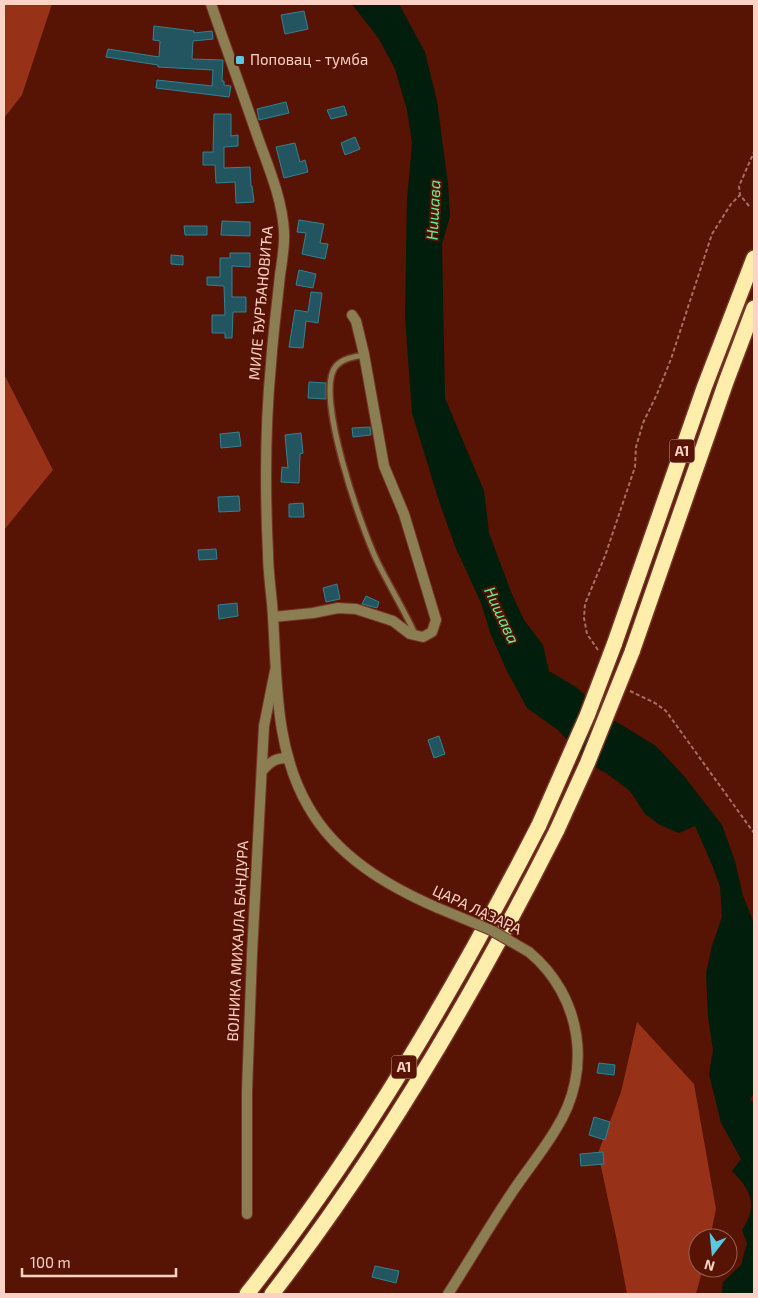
<svg xmlns="http://www.w3.org/2000/svg" width="758" height="1298" font-family="'Exo 2',sans-serif">
	<style>
		.forest { fill: #973118 }
		.water { fill: #001e0b }
		.building { fill: #235561; stroke: #318394 }
		.lines { fill: none; stroke-linecap: round; stroke-linejoin: round }
		.service-casing { stroke: #753526; stroke-width: 8 }
		.minor-casing { stroke: #753526; stroke-width: 12 }
		.tertiary-casing { stroke: #753526; stroke-width: 12 }
		.motorway-casing { stroke: #753526; stroke-width: 18 }
		.path { stroke: #a76f61; stroke-width: 2; stroke-dasharray: 4 2.5; stroke-linecap: butt }
		.service { stroke: #8a7e52; stroke-width: 5 }
		.minor { stroke: #8a7e52; stroke-width: 10 }
		.tertiary { stroke: #8a7e52; stroke-width: 10 }
		.motorway { stroke: #ffedac; stroke-width: 15 }
		.tertiary-bridge-casing { stroke: #753526; stroke-width: 12; stroke-linecap: butt }
		.motorway-bridge-casing { stroke: #753526; stroke-width: 18; stroke-linecap: butt }
		.tertiary-bridge { stroke: #8a7e52; stroke-width: 10 }
		.motorway-bridge { stroke: #ffedac; stroke-width: 15 }
		.poi-dot { fill: #57c9e2; stroke: #571303; stroke-width: 2 }
		.labels { text-anchor: middle; stroke-width: 4; stroke-linejoin: round; paint-order: stroke }
		.shield { fill: #571303; stroke: #ca988c; stroke-width: 1 }
		.shield-label { font-size: 14px; font-weight: bold; fill: #fcd1c6 }
		.poi-label { font-size: 15px; fill: #fcd1c6; stroke: #571303; text-anchor: start }
		.street-label { font-size: 15px; fill: #fcd1c6; stroke: #571303 }
		.water-label { font-size: 16px; font-style: italic; fill: #5ff09c; stroke: #571303 }
	</style>
	<rect width="100%" height="100%" fill="#571303"/>
	<!-- forest -->
	<path class="forest" d="M4,4H52L22,95L4,118Z
		M4,374L53,470L4,530Z
		M637,1022L694,1084L716,1209L710,1238H698V1268H703L696,1294H627L617,1241L598,1153L621,1092Z"/>
	<!-- water -->
	<path class="water" d="M352,4H399L425,52L437,101L448,184L450,216L442,244L445,398L484,491L489,533L511,592L524,620L543,645L549,671L576,687L610,718L656,746L684,776L722,825L735,861L743,896L754,923V1093L750,1099L754,1103V1294H722L723,1282L741,1265L747,1243L742,1230C758,1205 752,1191 732,1171L741,1159L721,1123L709,1074L713,1050L708,1017L706,973L712,946L722,917L720,887L713,867L695,826L679,833L660,825L645,814L630,791L606,773L591,765L558,730L527,708L507,671L491,635L481,603L455,546L439,501L412,413L405,316L407,200L412,143L407,110L395,69L379,39Z"/>
	<!-- building -->
	<path class="building" d="M304,11L308,29L285,34L281,15Z
		M154,26L194,31V33L212,31L213,39L193,41L192,59L223,60L222,81H224V85L231,86L229,97L156,88L157,80L212,86L213,70L158,67V65L106,57L108,49L159,57L160,41L153,40Z
		M286,102L289,113L259,120L257,109Z
		M344,106L347,115L331,119L327,110Z
		M214,114H231V136L238,135V146L224,147V168L250,167L251,186H252L254,202L236,203L235,182L216,183L215,165H203V152H213Z
		M355,137L360,149L345,155L341,143Z
		M295,143L300,162L305,160L308,172L284,178L276,147Z
		M299,220L324,224L320,243L328,244L325,259L302,254L306,233L297,232Z
		M222,221L250,222V236L221,235Z
		M184,226H207V235H185Z
		M230,253H250V267L232,266V297H246V312H233L232,338H225V333H212V315H225L224,286L207,285V277H220V258H230Z
		M171,255L183,256V265L171,264Z
		M299,270L316,274L313,288L296,285Z
		M311,292L322,293L318,323L306,321L303,348L289,347L295,310L308,312Z
		M309,382L326,383V399L308,398Z
		M370,427L371,435L353,437L352,428Z
		M239,432L241,446L221,448L220,434Z
		M301,433L303,453L300,454L299,483L281,482L282,467L288,468L285,435Z
		M239,496L240,511L219,512L218,497Z
		M303,503L304,517H289V504Z
		M216,549L217,559L199,560L198,550Z
		M337,584L340,599L326,602L323,588Z
		M366,596L379,602L377,608L362,604Z
		M237,603L238,616L219,619L218,605Z
		M439,736L445,754L434,758L428,740Z
		M599,1063L615,1065L614,1075L597,1073Z
		M594,1117L610,1122L605,1140L589,1135Z
		M603,1152L604,1164L581,1166L580,1154Z
		M375,1266L399,1271L396,1283L372,1277Z"/>
	<g class="lines">
		<!-- service casing -->
		<g class="service-casing">
			<path id="service" d="M364,355C354,357 343,358 336,366C313,392 363,533 378,563C390,587 404,610 415,634"/>
		</g>
		<!-- minor casing -->
		<g class="minor-casing">
			<path id="minor" d="M273,617L313,613L338,608L356,609L393,621L410,634L423,637L432,632L436,620L404,514L384,466L364,354L356,321L352,315
				M263,770C271,761 276,758 288,758
				M247,1214V1091L252,954L264,726L275,671"/>
		</g>
		<!-- tertiary casing -->
		<g class="tertiary-casing">
			<path id="tertiary" d="M211,4C226,48 242,91 257,135C268,166 282,198 284,231C285,245 282,261 280,275C277,305 273,334 271,364C265,427 265,490 268,553C268,574 272,596 273,617C277,681 275,749 308,806C336,856 387,886 438,908
				M448,1294C470,1260 490,1225 513,1191C527,1170 543,1151 556,1129C593,1071 582,996 529,952"/>
		</g>
		<!-- motorway casing -->
		<g class="motorway-casing">
			<path id="motorway" d="M614,645L704,388L754,258
				M632,652L726,382L754,308
				M247,1294C361,1149 455,989 539,825
				M272,1294C383,1150 475,993 557,830"/>
		</g>
		<!-- path -->
		<path class="path" d="M749,206L740,195L739,186L754,152
			M598,650L587,634L584,618L585,604L605,556L635,467L636,447L643,423L657,394L671,359L712,234L731,204L740,195
			M630,691L655,703L666,711L754,833"/>
		<!-- service -->
		<use href="#service" class="service"/>
		<!-- minor -->
		<use href="#minor" class="minor"/>
		<!-- tertiary -->
		<use href="#tertiary" class="tertiary"/>
		<!-- motorway -->
		<use href="#motorway" class="motorway"/>
		<!-- tertiary-bridge casing -->
		<g class="tertiary-bridge-casing">
			<path id="tertiary-bridge" d="M438,908L491,930L529,952"/>
		</g>
		<!-- motorway-bridge casing -->
		<g class="motorway-bridge-casing">
			<path id="motorway-bridge" d="M539,825L587,716L614,645
				M557,830L587,764L632,652"/>
		</g>
		<!-- tertiary-bridge -->
		<use href="#tertiary-bridge" class="tertiary-bridge"/>
		<!-- motorway-bridge -->
		<use href="#motorway-bridge" class="motorway-bridge"/>
	</g>
	<!-- markers -->
	<rect class="poi-dot" x="235" y="55" width="10" height="10" rx="2.5"/>
	<g class="labels">
		<!-- shield labels -->
		<g class="shield">
			<rect x="669.5" y="439.5" width="25" height="23" rx="4"/>
			<rect x="391.5" y="1055.5" width="25" height="23" rx="4"/>
		</g>
		<g class="shield-label">
			<text x="682" y="456">A1</text>
			<text x="404" y="1072">A1</text>
		</g>
		<!-- poi labels -->
		<g class="poi-label">
			<text x="250" y="65">Поповац - тумба</text>
		</g>
		<!-- street labels -->
		<g class="street-label">
			<text transform="translate(261 303) rotate(-85)" y="5">МИЛЕ ЂУРЂАНОВИЋА</text>
			<text transform="translate(477 910) rotate(25)" y="5">ЦАРА ЛАЗАРА</text>
			<text transform="translate(238 941) rotate(-87)" y="5">ВОЈНИКА МИХАЈЛА БАНДУРА</text>
		</g>
		<!-- water labels -->
		<g class="water-label">
			<text transform="translate(433 210) rotate(-87)" y="6">Нишава</text>
			<text transform="translate(502 615) rotate(65)" y="6">Нишава</text>
		</g>
	</g>
	<!-- border -->
	<rect width="758" height="1298" fill="none" stroke="#fcd1c6" stroke-width="10"/>
	<!-- north arrow -->
	<g transform="translate(713 1253) rotate(196)"><circle r="24" fill="#571303" stroke="#995f51"/>
	<path d="M0-4L9 19L0 12L-9 19Z" fill="#57c9e2"/>
	<text y="-8" font-size="14" font-weight="bold" text-anchor="middle" fill="#fcd1c6">N</text>
	</g>
	<!-- scale -->
	<path d="M22 1268v8h154v-8" fill="none" stroke="#fcd1c6" stroke-width="2.5"/>
	<text x="30" y="1268" font-size="15" fill="#fcd1c6" stroke="#571303" stroke-width="4" paint-order="stroke">100 m</text>
</svg>
